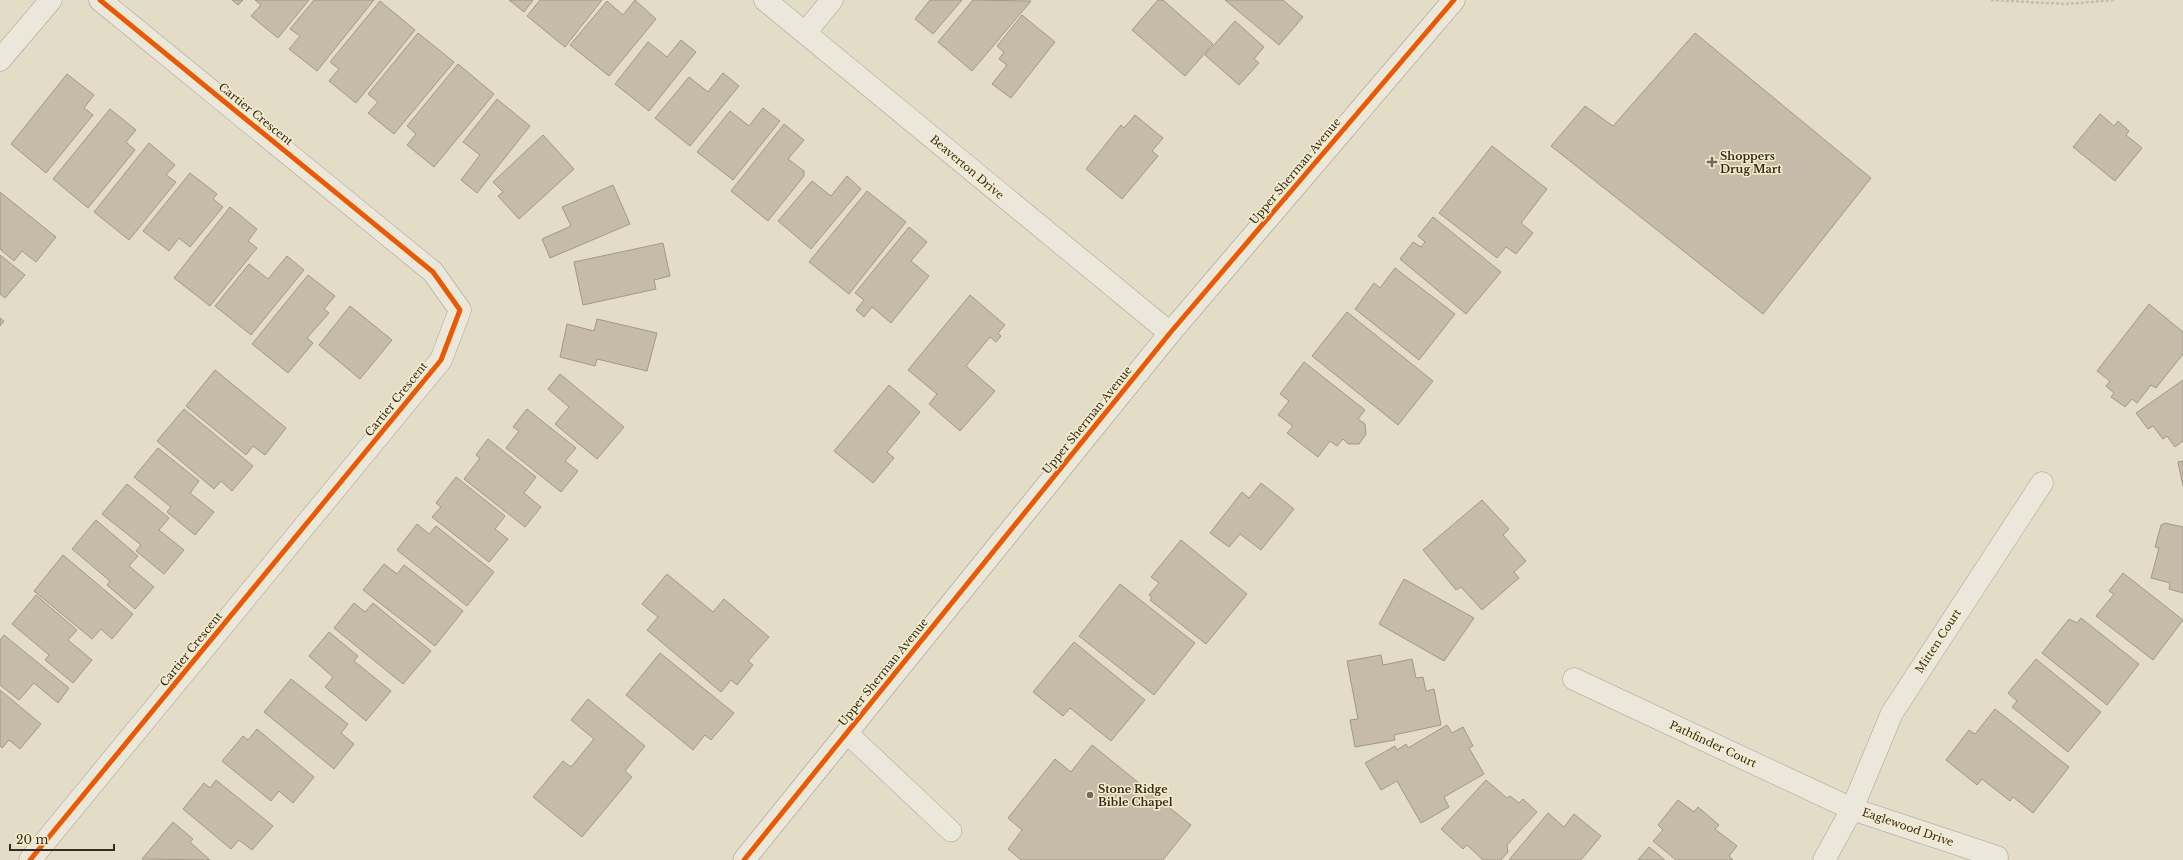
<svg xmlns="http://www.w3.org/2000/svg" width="2183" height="860" font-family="'Libre Baskerville',serif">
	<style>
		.building { fill: #c6bba9; stroke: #a29888 }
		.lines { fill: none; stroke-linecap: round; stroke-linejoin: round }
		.service-casing { stroke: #a7a192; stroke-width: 22 }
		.minor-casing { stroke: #a7a192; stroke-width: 23 }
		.secondary-casing { stroke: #979182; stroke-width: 23 }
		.path { stroke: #c3beb1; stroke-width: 2.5; stroke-dasharray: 3 2; stroke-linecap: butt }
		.service { stroke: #ebe7da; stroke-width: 21 }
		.minor { stroke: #ebe7da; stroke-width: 22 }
		.secondary { stroke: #ebe7da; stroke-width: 22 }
		.cycleway-casing { stroke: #f5edcd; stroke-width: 8 }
		.cycleway { stroke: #e8590c; stroke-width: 5 }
		.poi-dot { fill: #726958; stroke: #f5edcd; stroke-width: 1.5 }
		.labels { text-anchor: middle; stroke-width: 3; stroke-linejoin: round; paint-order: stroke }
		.street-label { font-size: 11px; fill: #352a1b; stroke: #f5edcd }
		.poi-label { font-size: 11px; font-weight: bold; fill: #352a1b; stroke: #f5edcd; text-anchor: start }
	</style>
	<rect width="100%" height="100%" fill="#e3ddc8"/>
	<!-- building -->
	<path class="building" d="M232,0H243L238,5Z
		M255,0H309L278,38L251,16L261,5Z
		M314,0H374L317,71L289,49L300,36L290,29Z
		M509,0H533L524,12Z
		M540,0H602L565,47L527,16Z
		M635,0L656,19L609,76L570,45L607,1L623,15Z
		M930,0H962L933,34L915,19Z
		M973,0L1031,1L972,71L938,42Z
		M1158,0H1163L1213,44L1185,76L1132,30Z
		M1225,0H1283L1303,17L1279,45Z
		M380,1L415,30L356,103L329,81L339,69L330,62Z
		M1022,15L1055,42L1011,98L992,84L1007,65L999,59L1004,52L997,46Z
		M1235,21L1264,47L1254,59L1259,63L1239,85L1205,55Z
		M418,33L454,62L394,134L368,113L378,102L368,94Z
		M1695,33L1871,178L1763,314L1551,146L1585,106L1613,126Z
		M681,40L696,52L649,111L615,84L648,42L667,57Z
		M458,64L494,94L434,167L407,145L416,134L407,126Z
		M723,73L739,86L690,146L655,118L689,77L708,92Z
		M67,74L94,95L84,108L93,115L46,173L11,144Z
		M497,99L530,126L477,193L461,180L480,155L463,142Z
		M763,108L780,121L733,180L697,152L730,111L749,126Z
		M110,109L136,130L126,142L135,150L88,208L53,179Z
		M2100,114L2114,126L2118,121L2129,131L2126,135L2142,148L2115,181L2073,147Z
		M1135,115L1163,138L1152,151L1158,156L1122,199L1086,169L1121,125L1124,128Z
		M784,124L804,140L788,159L804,171V176L768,221L731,191Z
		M543,135L574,169L519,219L498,196L503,192L493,182Z
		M149,143L175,165L166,175L176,182L129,240L94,212Z
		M1492,146L1547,189L1521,223L1533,233L1516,254L1506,247L1497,258L1439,213Z
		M190,173L217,194L213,199L223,207L190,247L179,238L169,251L143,231Z
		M847,176L861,189L811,249L778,221L812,181L831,196Z
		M613,185L630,224L550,258L542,239L571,226L562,207Z
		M867,191L906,222L849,294L809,262Z
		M0,192L56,237L36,262L22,251L14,261L0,249Z
		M230,207L257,229L248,241L257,248L210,306L174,278Z
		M1433,217L1501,272L1466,314L1400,259L1413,242L1421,247L1425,242L1418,236Z
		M909,227L927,242L911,261L929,276L891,323L872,307L864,317L856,310L864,300L855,293Z
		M663,243L670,276L654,280L656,289L583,305L574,262Z
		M0,255L25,275L5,298L0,294Z
		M287,256L304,270L251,335L215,306L249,264L268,279Z
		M1395,268L1455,314L1419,360L1355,309L1374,283L1380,288Z
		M308,275L335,296L324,309L329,313L307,338L313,343L288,373L252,344Z
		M970,295L1005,325L998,333L1001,336L996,342L990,337L966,366L995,391L960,431L929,404L937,394L908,370Z
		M2149,304L2183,332V354L2156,388L2151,385L2137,403L2132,399L2125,407L2111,397L2114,393L2106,386L2110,381L2097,371Z
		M350,306L392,340L360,379L319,345Z
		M1347,312L1433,381L1398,425L1312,356Z
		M0,318L4,321L0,326Z
		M597,319L657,333L647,371L597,359L595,366L560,357L567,324L594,331Z
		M1304,362L1365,410L1358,419L1365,424L1366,434L1359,444H1348L1343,439L1337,446L1330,441L1318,457L1287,433L1293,426L1278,415L1289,401L1280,394Z
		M215,370L286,428L265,455L253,446L246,455L186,406Z
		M560,374L624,427L597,459L555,424L569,407L548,389Z
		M2183,380V441L2175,447L2167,436L2163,439L2153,426L2148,429L2136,413Z
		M889,385L920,412L887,452L894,458L873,483L834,451Z
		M184,409L253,466L232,491L221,481L214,489L157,441Z
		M527,409L576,448L565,461L578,471L561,492L506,448L519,431L513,427Z
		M488,439L536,477L524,493L541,507L525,527L464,479L480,458L476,455Z
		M158,448L199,481L190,493L214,512L195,535L167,512L171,507L134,477Z
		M2183,461V486L2178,462Z
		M456,477L505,516L495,529L508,539L489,562L432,517L441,507L436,503Z
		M1261,483L1294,509L1261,550L1240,534L1229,547L1210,533L1242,492L1249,498Z
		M127,484L169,518L159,530L184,550L164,574L136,551L141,545L102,514Z
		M1482,500L1509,529L1503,535L1526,561L1514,572L1519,578L1482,610L1461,587L1456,590L1423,550Z
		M96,520L138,556L129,566L154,587L135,609L107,585L110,581L72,549Z
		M2165,523L2183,527V593L2169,589L2170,583L2151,578L2159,548L2155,547L2161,525Z
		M417,524L429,534L436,526L494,572L467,606L397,550Z
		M1181,540L1247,594L1206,644L1150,600L1152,597L1149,595L1159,583L1151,577Z
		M63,555L133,614L112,639L101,629L92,639L34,591Z
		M384,564L397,574L404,565L463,611L435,646L363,590Z
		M2123,573L2183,620L2153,660L2096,616L2114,594L2109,591Z
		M667,574L713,612L724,599L769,637L748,661L753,665L737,685L731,680L721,692L647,630L658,617L642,604Z
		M1404,579L1474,618L1444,661L1379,624Z
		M1120,584L1195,643L1154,695L1079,636Z
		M36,595L77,630L68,640L92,660L73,683L45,660L49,655L12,624Z
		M354,603L365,612L373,603L431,651L403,684L334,628Z
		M2081,618L2139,664L2107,705L2042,653L2069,619L2077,623Z
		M329,632L358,656L354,661L391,691L366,721L325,687L333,677L309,656Z
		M4,635L69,688L58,703L34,683L19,700L0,685V640Z
		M1074,642L1145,700L1111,741L1070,708L1063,716L1033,692Z
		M660,653L734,713L711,740L705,735L693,750L626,695Z
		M1381,655L1383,665L1412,659L1416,678L1423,677L1426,691L1434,689L1441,725L1394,735L1395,740L1355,747L1350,720L1358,719L1347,661Z
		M2036,659L2101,712L2068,752L2012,707L2017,701L2008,693Z
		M291,679L348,724L341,733L354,744L334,769L264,712Z
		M0,690L41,724L20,749L9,740L2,748L0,746Z
		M588,699L645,746L625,771L632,777L582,837L533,797L563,761L571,767L594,739L571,720Z
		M1995,709L2069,767L2033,813L2013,797L2010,801L1982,779L1977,785L1946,760L1969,730L1975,734Z
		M1447,725L1452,733L1463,727L1473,746L1469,748L1484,774L1444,797L1449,807L1421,823L1397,781L1381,790L1365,763L1395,746L1397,750L1406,744L1408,748Z
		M257,729L314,777L293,803L279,791L271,801L222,761L243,736L248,740Z
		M1092,745L1191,825L1163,860H1021L1008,849L1022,830L1008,818L1055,759L1071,772Z
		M216,780L273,826L252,850L239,840L231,849L183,809L204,783L210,788Z
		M1486,780L1507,798L1510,796L1519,803L1523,799L1537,812L1507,845L1508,852L1501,860H1483L1467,845L1463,849L1441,829Z
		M1678,800L1694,812L1698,807L1719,825L1715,829L1737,846L1729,856L1733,860H1676L1653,841L1663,830L1658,825Z
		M1548,813L1564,827L1574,814L1601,836L1581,860H1509Z
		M173,822L193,839L190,842L210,860L142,859Z
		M1649,847L1665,860H1638Z"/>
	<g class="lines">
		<!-- service casing -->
		<g class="service-casing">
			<path id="service" d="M847,733L951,831"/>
		</g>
		<!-- minor casing -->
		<g class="minor-casing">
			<path id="minor" d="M765,0L1170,333
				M805,33L832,0
				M0,60L51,0
				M1574,679L1852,809L1997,857
				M30,860L441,360L460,310L433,272L100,0
				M1824,860L1852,809L1892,713L2042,483"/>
		</g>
		<!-- secondary casing -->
		<g class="secondary-casing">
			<path id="secondary" d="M744,860L1170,333L1454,0"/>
		</g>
		<!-- path -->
		<path class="path" d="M1991,0L2066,4L2114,0"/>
		<!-- service -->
		<use href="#service" class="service"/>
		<!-- minor -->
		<use href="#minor" class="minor"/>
		<!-- secondary -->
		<use href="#secondary" class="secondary"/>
		<!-- cycleway casing -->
		<g class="cycleway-casing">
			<path id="cycleway" d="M30,860L441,360L460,310L433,272L100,0
				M744,860L1170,333L1454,0"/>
		</g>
		<!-- cycleway -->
		<use href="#cycleway" class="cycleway"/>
	</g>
	<!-- markers -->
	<g class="poi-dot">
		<path d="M1710 156h4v4h4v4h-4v4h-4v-4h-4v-4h4z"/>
		<circle cx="1090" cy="795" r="4"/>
	</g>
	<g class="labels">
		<!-- street labels -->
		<g class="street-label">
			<text transform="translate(256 114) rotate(39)" y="4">Cartier Crescent</text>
			<text transform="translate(967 167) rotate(40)" y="4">Beaverton Drive</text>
			<text transform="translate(1295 171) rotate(-50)" y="4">Upper Sherman Avenue</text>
			<text transform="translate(396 399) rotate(-51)" y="4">Cartier Crescent</text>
			<text transform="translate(1087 420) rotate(-51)" y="4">Upper Sherman Avenue</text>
			<text transform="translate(1938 641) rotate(-57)" y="4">Mitten Court</text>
			<text transform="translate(191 649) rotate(-51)" y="4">Cartier Crescent</text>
			<text transform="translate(883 672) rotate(-51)" y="4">Upper Sherman Avenue</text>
			<text transform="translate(1713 744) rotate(25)" y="4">Pathfinder Court</text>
			<text transform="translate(1908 827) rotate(19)" y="4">Eaglewood Drive</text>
		</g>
		<!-- poi labels -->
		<g class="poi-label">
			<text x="1720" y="160">Shoppers<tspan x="1720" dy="13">Drug Mart</tspan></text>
			<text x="1098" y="793">Stone Ridge<tspan x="1098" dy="13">Bible Chapel</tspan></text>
		</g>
	</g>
	<!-- scale -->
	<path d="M10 844v6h104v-6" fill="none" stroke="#352a1b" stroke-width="2"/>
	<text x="16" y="844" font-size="12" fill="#352a1b" stroke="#f5edcd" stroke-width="3" paint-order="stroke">20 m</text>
</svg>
